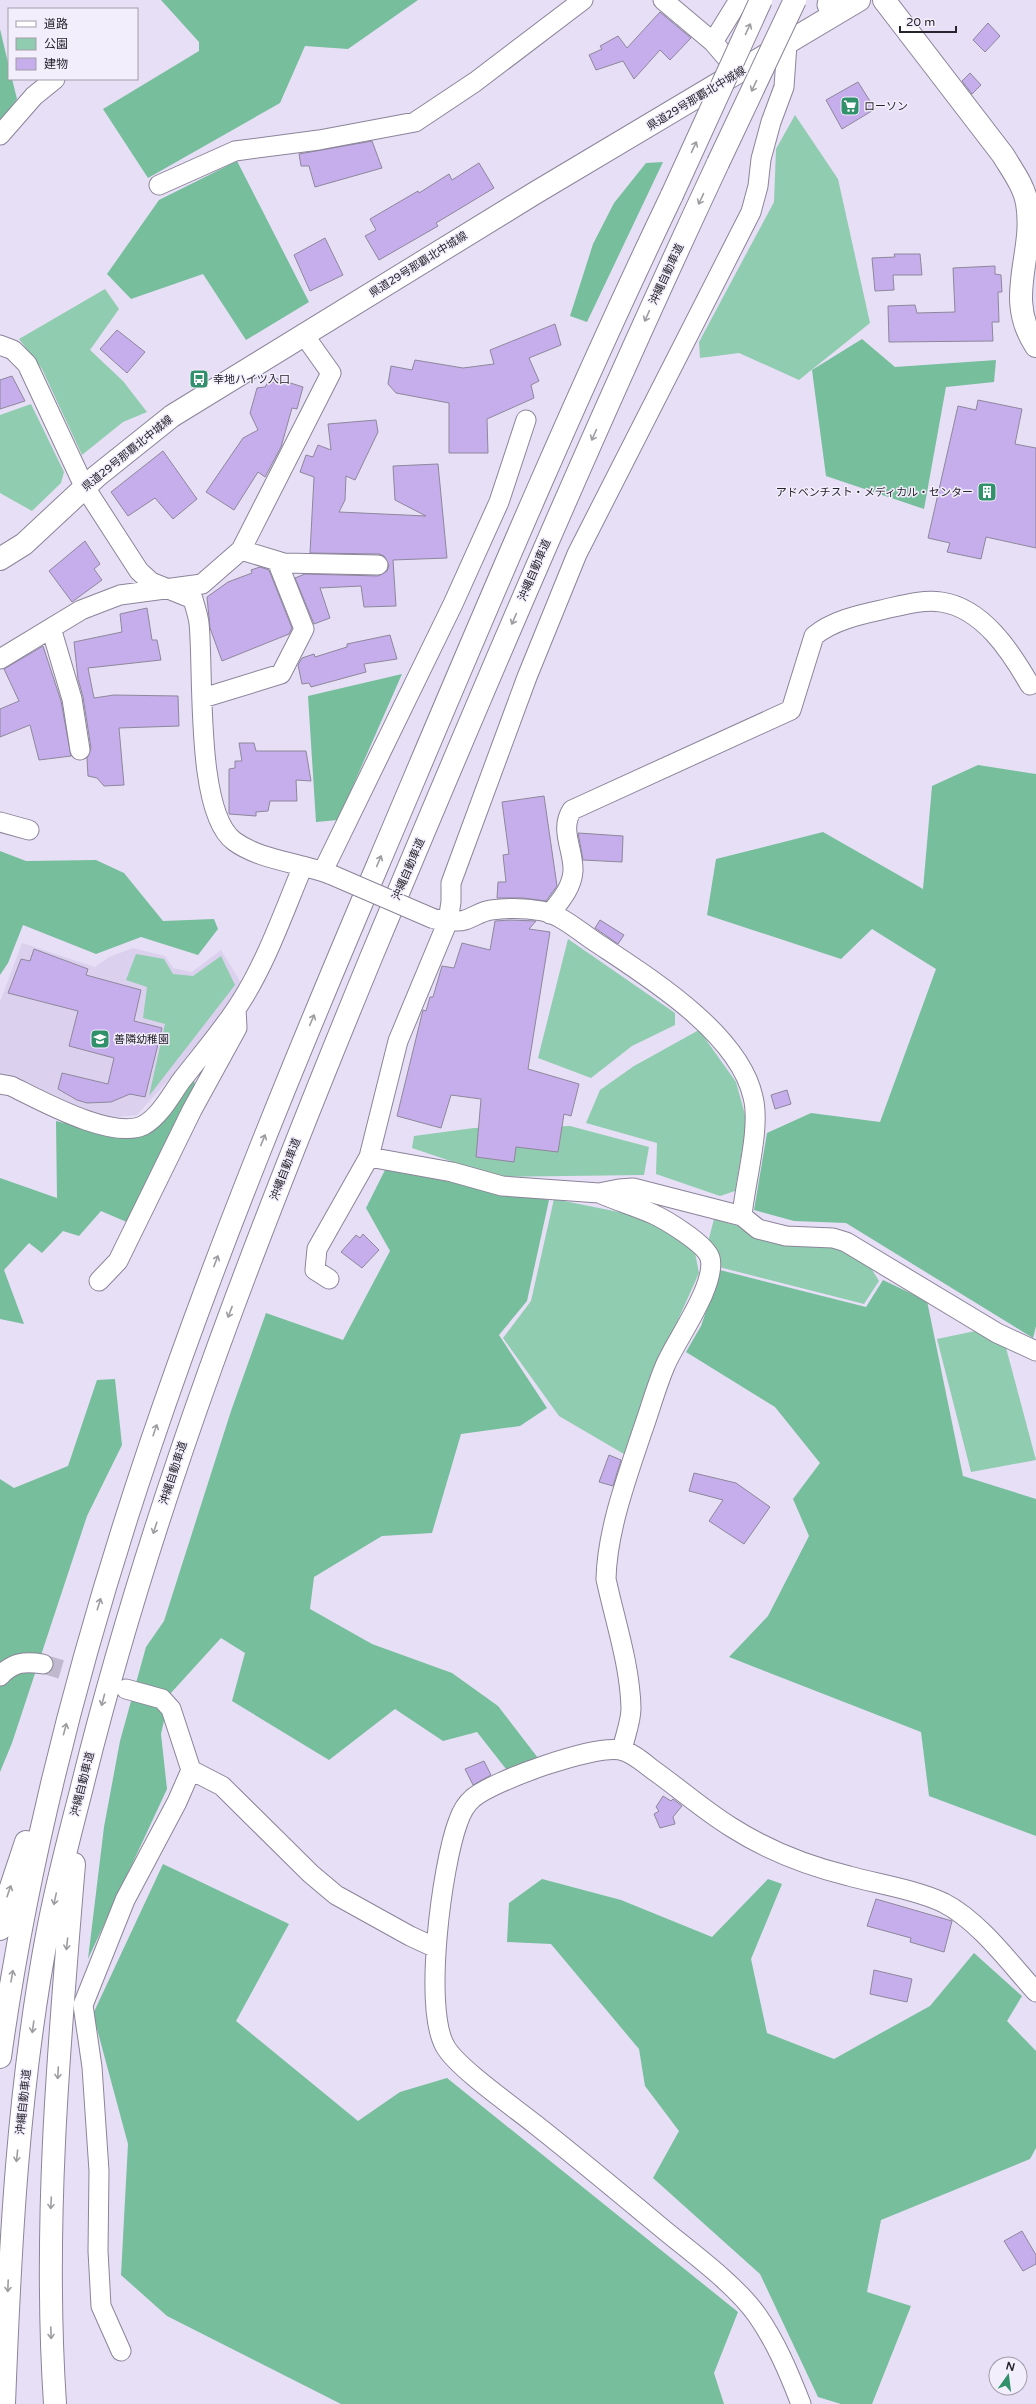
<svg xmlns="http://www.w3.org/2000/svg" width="1036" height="2404" font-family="'Varela Round','Noto Sans JP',sans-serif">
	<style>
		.built { fill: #dbd1ee }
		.green { fill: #90ccaf }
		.forest { fill: #76be9c }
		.building { fill: #c5aeeb; stroke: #8e879b }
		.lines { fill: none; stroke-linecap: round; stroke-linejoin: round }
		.minor-tunnel { stroke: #c0b9cd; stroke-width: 19; stroke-dasharray: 19 10; stroke-linecap: butt }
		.minor-casing { stroke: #8b8499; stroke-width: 21 }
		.tertiary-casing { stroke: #8b8499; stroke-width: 24 }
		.primary-casing { stroke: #8b8499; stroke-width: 24 }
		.motorway-casing { stroke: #8b8499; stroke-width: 24 }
		.minor { stroke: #fff; stroke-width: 19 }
		.tertiary { stroke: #fff; stroke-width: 22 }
		.primary { stroke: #fff; stroke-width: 22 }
		.motorway { stroke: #fff; stroke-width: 22 }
		.minor-bridge-casing { stroke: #8b8499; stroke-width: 21; stroke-linecap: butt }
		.motorway-bridge-casing { stroke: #8b8499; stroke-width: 24; stroke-linecap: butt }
		.minor-bridge { stroke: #fff; stroke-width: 19 }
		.motorway-bridge { stroke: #fff; stroke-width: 22 }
		.oneway { stroke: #9d9ca0 }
		.labels { text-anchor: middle; stroke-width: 3; stroke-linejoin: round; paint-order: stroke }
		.street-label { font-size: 11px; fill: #26232b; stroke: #f3eefc }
		.poi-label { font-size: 11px; fill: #26232b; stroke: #f3eefc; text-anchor: start }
	</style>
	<rect width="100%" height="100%" fill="#e7dff6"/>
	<!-- built -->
	<path class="built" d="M22,943L95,967L109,957L133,948L165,956L173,968L192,972L221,950L243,986L172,1076L137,1115L118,1117L84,1114L0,1077V1002Z"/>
	<!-- green -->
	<path class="green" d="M795,115L838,179L870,323L799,380L739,353L700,358L699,342L774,202L776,149Z
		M105,289L119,309L90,350L123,381L147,412L123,422L82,455L42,369L19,339Z
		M31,404L64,472L61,483L32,511L0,493V415Z
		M568,939L675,1013V1025L632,1046L591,1078L538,1058Z
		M136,954L164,959L173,974L193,976L221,956L235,985L149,1096L165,1024L143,1018L147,987L126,980Z
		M699,1030L736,1082L747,1122L735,1191L720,1196L656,1174L657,1143L586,1123L600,1090L634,1066Z
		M570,1126L649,1147L644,1175L498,1177L412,1148L414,1136L474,1128Z
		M554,1199L639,1216L679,1238L695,1253L699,1273L660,1360L629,1457L559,1416L503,1338L531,1301Z
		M714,1219L793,1242L826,1245L866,1260L879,1281L864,1304L715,1266L708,1242Z
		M980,1330L1005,1344L1036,1460L971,1472L937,1339Z"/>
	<!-- forest -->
	<path class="forest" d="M161,0H418L348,49L305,46L280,103L148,178L103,109L199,51V42Z
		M0,29L9,67V79H12L17,99L0,122Z
		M237,161L309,302L246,340L203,274L131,299L107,274L159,200Z
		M663,162L587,322L570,316L593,244L614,203L646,163Z
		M862,339L895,367L996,360L994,382L946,387L924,509L826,476L812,370Z
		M402,674L338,820L316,822L308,696Z
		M978,765L1036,774V1326L1033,1338L846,1223L794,1221L754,1210L767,1133L811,1113L880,1122L936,969L872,929L841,959L707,915L716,859L823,832L923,889L932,786Z
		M0,851L26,861L96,860L124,873L163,921L214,919L218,929L198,955L141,937L96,954L23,925L8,963L0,975Z
		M194,1080L196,1090L129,1223L101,1211L79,1236L63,1231L42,1253L29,1243L4,1270L24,1324L0,1319V1178L57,1198L56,1121L123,1137L156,1126Z
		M385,1170L549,1200L527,1301L499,1335L547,1408L520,1426L461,1434L432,1533L382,1536L314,1577L310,1609L372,1644L452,1673L498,1706L538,1758L506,1769L477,1732L443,1741L395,1709L329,1760L232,1701L245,1653L221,1638L170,1694L161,1734L167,1789L88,1959L104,1827L120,1741L146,1647L164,1621L231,1411L266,1313L343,1340L390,1251L366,1208Z
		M720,1270L866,1307L883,1280L927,1301L963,1476L1036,1499V1836L929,1796L921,1732L729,1657L768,1616L809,1536L793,1499L820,1463L775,1407L686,1352L701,1326Z
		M115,1379L122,1445L87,1516L12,1743L0,1772V1479L14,1488L68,1466L97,1380Z
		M163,1864L289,1924L236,2021L358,2121L400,2092L447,2078L738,2312L714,2373L724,2404H341L167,2316L121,2275L128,2144L93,2014Z
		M542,1879L621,1900L712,1937L768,1879L782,1884L751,1959L767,2033L834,2059L930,2006L974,1953L1022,1996L1007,2021L1036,2051V2148L1030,2159L881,2220L867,2292L911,2306L872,2404H841L818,2397L760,2274L653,2178L679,2131L645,2086L639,2049L551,1944L507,1942L509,1903Z"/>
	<!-- building -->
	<path class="building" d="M660,12L691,38L670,60L660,50L634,79L623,61L596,70L589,55L602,49L600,46L618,36L627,48Z
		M988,23L1000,36L985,52L973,40Z
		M970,73L981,85L972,94L962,81Z
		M858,82L875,109L842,129L826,100Z
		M372,141L382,168L315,187L309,166H301L299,154Z
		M479,163L494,188L436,223L438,226L379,260L365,236L376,230L370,219L418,191L419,193L449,174L452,180Z
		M325,238L343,275L310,291L294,255Z
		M894,254H920L922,275H893L894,290L875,291L872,258L895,257Z
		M995,266V274L1001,275L1002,292H998L999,322H992L993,341L889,342L888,306L915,305L917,313L955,312L953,268Z
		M555,324L561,345L529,358L539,381L531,385L534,398L487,419L488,453H449V403L396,393L388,384L391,366L412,370L415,360L463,368L494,364L490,350Z
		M117,330L145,352L127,373L100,349Z
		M12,376L25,401L0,409V380Z
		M275,378L303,387L297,409L292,408L281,447L265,477L258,472L234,510L206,492L243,438L258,430L250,413L257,388L265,387L268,382H275Z
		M978,400L1022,409L1015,444L1036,448V548L986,537L981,559L947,552L950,543L928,538L958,406L976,410Z
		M376,420L378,432L355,480L346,476L345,500L339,512L426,516L395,500L393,466L438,464L447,558L393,560L396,606L364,607L361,586L320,588L330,618L314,624L295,578L305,574L378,576L387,571L389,565L384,556L379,554L310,553L314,477L300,472L306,455L313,457L318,445L331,450L328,424Z
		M163,451L197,499L173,519L155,498L128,516L111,492Z
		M85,541L100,564L94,569L102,580L72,602L49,571Z
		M260,567L269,570L292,628L289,634L222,661L210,628L207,597L228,582L252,573L251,570Z
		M147,608L152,640H157L161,660L88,668L94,698L114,695L178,696L179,726L119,728L124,785L104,786L97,778L88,776L87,758L91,748L83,697L78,679L74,642L122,632L120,614Z
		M390,635L397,659L364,664L366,672L311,687L309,683L302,684L298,665L302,658L314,654L315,657L347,647V644Z
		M43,646L61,701L71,756L39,760L30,725L0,737V709L19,701L4,669Z
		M239,743H254L256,751H306L311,781L296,780L297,801H270L268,811L256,812V816L229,814V769L235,768V761H242Z
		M544,796L557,886L546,901L523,898H497L498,882H506L503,855L509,854L502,802Z
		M578,833L623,836L622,862L583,860Z
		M510,920L536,921L529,929L550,932L528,1069L579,1084L571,1116L564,1114L558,1152L516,1147L514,1162L476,1157L481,1099L451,1095L441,1128L397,1116L423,1010L426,1011L430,997H433L442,966L454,968L462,943L490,950L495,921Z
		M600,920L624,935L618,944L595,928Z
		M34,949L88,969L86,975L141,990L134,1021L162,1028L145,1097L130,1094L111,1102L87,1103L77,1100L58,1089L62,1073L108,1084L114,1058L69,1046L78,1011L8,993L21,959L30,961Z
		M787,1090L791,1104L775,1109L771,1095Z
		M363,1234L379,1250L362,1268L341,1252L356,1235L360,1238Z
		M609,1455L621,1460L613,1486L599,1482Z
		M694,1473L736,1483L770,1507L744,1544L709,1521L723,1500L689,1491Z
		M484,1761L491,1775L473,1785L465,1769Z
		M663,1796L671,1801L673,1799L682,1806L673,1817L675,1824L660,1828L654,1814L659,1811L656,1807Z
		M876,1899L952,1921L944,1952L910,1942L911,1938L867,1926Z
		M874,1970L912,1979L907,2002L870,1994Z
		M1022,2231L1036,2255V2264L1023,2271L1004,2241Z"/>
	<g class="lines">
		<!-- minor-tunnel -->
		<path class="minor-tunnel" d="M43,1664L123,1688"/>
		<!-- minor casing -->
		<g class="minor-casing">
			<path id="minor" d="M663,0L713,42
				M739,0L713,42L731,63L744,69
				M828,0L827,5L833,15
				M0,135L34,96L55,79
				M159,185L235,151L319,140L415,122L475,82L583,0
				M0,345L13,350L27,364L84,486L139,571L151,582L193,599C195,607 198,615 199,623C204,672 195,812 234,841C259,860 302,863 332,875
				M241,550L284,563L378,565
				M51,628L72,699L80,750
				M0,659L81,610L120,595L202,584L241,550L331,373L304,335
				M203,698L281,674L304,629L277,561
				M0,822L29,830
				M323,871L453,604L499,502L526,420
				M550,914C560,901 572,888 573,871C574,850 559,830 572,810L791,710L814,636C832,621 858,615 881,610C900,606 922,599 941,602C983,608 1011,652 1030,685
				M435,919C445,920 456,923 465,920C474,917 482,911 491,910C506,908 526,908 542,911C562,915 580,932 597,943C648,977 739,1033 753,1097C761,1128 745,1182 742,1216
				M0,1084L11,1086C40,1100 113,1141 144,1125C160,1116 171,1095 181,1081C201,1055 223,1030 240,1003C267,961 284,911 303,866
				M369,1157L452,1172L502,1186L599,1193L619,1189L633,1188L742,1216L758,1229L786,1236L833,1238L846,1242L997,1333L1036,1351
				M599,1193C617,1201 635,1206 653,1214C666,1220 706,1244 710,1258C717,1285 675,1341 665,1366C656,1387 650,1410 642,1432C627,1477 607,1531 606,1579C615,1621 630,1665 631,1708C631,1722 625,1736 622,1750
				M329,1279L315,1270L317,1249L369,1157L398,1041L448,921L451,902V883L527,677L577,554L751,212L758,186L761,159L771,122L784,87L787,44
				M99,1281L118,1261L192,1110L237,1028L236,1009
				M0,1676C13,1662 25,1661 43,1664
				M126,1689L162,1699L171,1709L191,1770L222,1786L311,1874L336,1895L410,1936L436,1948
				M121,2351L101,2306L98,2251L99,2171L92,2067L83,2005L125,1900L177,1802L191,1770
				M801,2404C789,2373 776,2342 757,2315C735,2284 692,2253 663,2229C621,2194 579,2159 536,2125C515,2108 456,2067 445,2046C423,2007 442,1865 458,1822C461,1813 466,1804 473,1798C495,1780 593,1745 620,1750C633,1752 646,1765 656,1772C681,1790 705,1811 731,1827C767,1850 808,1866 849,1876C878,1884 917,1890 944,1903C979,1921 1010,1963 1036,1992"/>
		</g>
		<!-- tertiary casing -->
		<g class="tertiary-casing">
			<path id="tertiary" d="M884,0L1003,155C1012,170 1024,186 1027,203C1036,254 1003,297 1036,346"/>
		</g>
		<!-- primary casing -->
		<g class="primary-casing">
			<path id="primary" d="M0,559L24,544L97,476L172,416L535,193L859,0"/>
		</g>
		<!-- motorway casing -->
		<g class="motorway-casing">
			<path id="motorway" d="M0,1929L6,1902L26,1842
				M0,2057C58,1638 215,1248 379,862C474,638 567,414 672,195
				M4,2404C10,2245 18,2087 48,1930C57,1883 69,1837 81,1791C151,1505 258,1232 370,960C482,692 595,426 718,163
				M55,2404C43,2224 59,2044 74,1864"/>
		</g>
		<!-- minor -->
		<use href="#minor" class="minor"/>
		<!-- tertiary -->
		<use href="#tertiary" class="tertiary"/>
		<!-- primary -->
		<use href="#primary" class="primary"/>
		<!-- motorway -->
		<use href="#motorway" class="motorway"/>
		<!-- minor-bridge casing -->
		<g class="minor-bridge-casing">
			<path id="minor-bridge" d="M332,875L434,919"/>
		</g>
		<!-- motorway-bridge casing -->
		<g class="motorway-bridge-casing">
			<path id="motorway-bridge" d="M718,163L795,0
				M672,195L761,0"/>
		</g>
		<!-- minor-bridge -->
		<use href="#minor-bridge" class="minor-bridge"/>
		<!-- motorway-bridge -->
		<use href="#motorway-bridge" class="motorway-bridge"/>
	</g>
	<!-- one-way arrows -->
	<defs><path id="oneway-shaft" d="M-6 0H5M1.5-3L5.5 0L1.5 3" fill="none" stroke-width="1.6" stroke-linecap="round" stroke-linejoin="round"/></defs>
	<g class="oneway">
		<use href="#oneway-shaft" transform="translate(748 29) rotate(-65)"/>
		<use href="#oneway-shaft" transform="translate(754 86) rotate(115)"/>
		<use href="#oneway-shaft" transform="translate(694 147) rotate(-65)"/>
		<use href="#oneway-shaft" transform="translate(701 199) rotate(115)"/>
		<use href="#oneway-shaft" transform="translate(647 316) rotate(114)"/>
		<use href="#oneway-shaft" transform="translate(594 435) rotate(114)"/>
		<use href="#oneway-shaft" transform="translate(514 619) rotate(113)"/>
		<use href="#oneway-shaft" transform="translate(379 861) rotate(-67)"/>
		<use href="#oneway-shaft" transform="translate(312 1020) rotate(-67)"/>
		<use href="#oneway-shaft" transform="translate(263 1140) rotate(-68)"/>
		<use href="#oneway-shaft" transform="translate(216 1261) rotate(-69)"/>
		<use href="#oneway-shaft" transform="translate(230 1312) rotate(111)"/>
		<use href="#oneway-shaft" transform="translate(155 1430) rotate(-71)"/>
		<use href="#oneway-shaft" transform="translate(155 1528) rotate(108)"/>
		<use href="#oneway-shaft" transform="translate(99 1604) rotate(-73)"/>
		<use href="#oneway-shaft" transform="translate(103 1700) rotate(105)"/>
		<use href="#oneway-shaft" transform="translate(65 1729) rotate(-75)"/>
		<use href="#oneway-shaft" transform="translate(9 1891) rotate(-71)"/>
		<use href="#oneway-shaft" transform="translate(55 1899) rotate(102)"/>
		<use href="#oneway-shaft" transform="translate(67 1944) rotate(96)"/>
		<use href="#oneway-shaft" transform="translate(12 1976) rotate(-80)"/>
		<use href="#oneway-shaft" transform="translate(33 2027) rotate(98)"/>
		<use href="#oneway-shaft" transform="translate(58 2073) rotate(93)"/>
		<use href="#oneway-shaft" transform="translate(17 2156) rotate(96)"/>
		<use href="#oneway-shaft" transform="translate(51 2203) rotate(93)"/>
		<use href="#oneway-shaft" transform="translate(8 2286) rotate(92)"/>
		<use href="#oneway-shaft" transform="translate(51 2333) rotate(88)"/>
	</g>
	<!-- icons -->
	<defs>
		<g id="supermarket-square" transform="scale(1)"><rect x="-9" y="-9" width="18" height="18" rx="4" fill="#31916a" stroke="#f3eefc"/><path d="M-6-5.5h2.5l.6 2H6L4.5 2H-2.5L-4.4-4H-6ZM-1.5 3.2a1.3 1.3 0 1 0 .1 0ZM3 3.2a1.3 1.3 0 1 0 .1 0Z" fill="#fff"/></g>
		<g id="bus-square" transform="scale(1)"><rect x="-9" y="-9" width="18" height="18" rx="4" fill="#31916a" stroke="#f3eefc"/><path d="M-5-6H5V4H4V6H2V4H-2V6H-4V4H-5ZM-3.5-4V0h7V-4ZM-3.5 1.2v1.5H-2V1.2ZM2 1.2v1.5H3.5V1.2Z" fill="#fff"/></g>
		<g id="building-square" transform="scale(1)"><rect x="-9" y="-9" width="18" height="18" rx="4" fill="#31916a" stroke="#f3eefc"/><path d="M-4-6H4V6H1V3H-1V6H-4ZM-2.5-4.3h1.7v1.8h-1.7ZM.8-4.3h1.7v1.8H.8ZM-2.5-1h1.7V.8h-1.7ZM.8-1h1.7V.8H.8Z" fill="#fff"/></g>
		<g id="school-square" transform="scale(1)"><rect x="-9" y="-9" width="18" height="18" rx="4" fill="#31916a" stroke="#f3eefc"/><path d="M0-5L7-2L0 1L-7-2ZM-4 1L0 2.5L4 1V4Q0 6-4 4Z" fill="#fff"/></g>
	</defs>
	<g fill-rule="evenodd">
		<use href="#supermarket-square" x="850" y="106"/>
		<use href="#bus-square" x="199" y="379"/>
		<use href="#building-square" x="987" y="492"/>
		<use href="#school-square" x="100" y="1039"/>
	</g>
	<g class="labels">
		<!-- street labels -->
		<g class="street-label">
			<text transform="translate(696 98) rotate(-31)" y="4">県道29号那覇北中城線</text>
			<text transform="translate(418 264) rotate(-32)" y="4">県道29号那覇北中城線</text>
			<text transform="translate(666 274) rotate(-65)" y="4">沖縄自動車道</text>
			<text transform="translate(127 453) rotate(-39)" y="4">県道29号那覇北中城線</text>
			<text transform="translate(534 570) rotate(-67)" y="4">沖縄自動車道</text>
			<text transform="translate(408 869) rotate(-67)" y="4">沖縄自動車道</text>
			<text transform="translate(285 1169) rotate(-69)" y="4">沖縄自動車道</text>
			<text transform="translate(173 1473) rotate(-72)" y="4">沖縄自動車道</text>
			<text transform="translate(82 1784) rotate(-76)" y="4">沖縄自動車道</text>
			<text transform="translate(23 2102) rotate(-84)" y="4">沖縄自動車道</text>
		</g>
		<!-- poi labels -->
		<g class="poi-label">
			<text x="864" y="110">ローソン</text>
			<text x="213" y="383">幸地ハイツ入口</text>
			<text x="973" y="496" text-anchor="end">アドベンチスト・メディカル・センター</text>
			<text x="114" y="1043">善隣幼稚園</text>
		</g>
	</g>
	<!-- legend -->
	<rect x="8" y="8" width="130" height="72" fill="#f3eefc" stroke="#a19da8"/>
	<rect x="16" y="21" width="20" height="6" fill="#ffffff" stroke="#a19da8"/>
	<text x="44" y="28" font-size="12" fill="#26232b">道路</text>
	<rect x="16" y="38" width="20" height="12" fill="#90ccaf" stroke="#a19da8"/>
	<text x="44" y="48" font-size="12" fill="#26232b">公園</text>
	<rect x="16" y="58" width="20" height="12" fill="#c5aeeb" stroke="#a19da8"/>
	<text x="44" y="68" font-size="12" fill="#26232b">建物</text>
	<!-- north arrow -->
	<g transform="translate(1008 2376) rotate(14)"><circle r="19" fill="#f3eefc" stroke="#a19da8"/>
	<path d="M0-3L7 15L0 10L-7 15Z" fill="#31916a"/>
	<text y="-6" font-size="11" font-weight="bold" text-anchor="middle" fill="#26232b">N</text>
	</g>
	<!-- scale -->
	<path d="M900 26v6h56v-6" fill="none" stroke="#26232b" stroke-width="2"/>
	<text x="906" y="26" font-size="12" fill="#26232b" stroke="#f3eefc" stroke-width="3" paint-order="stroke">20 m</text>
</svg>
